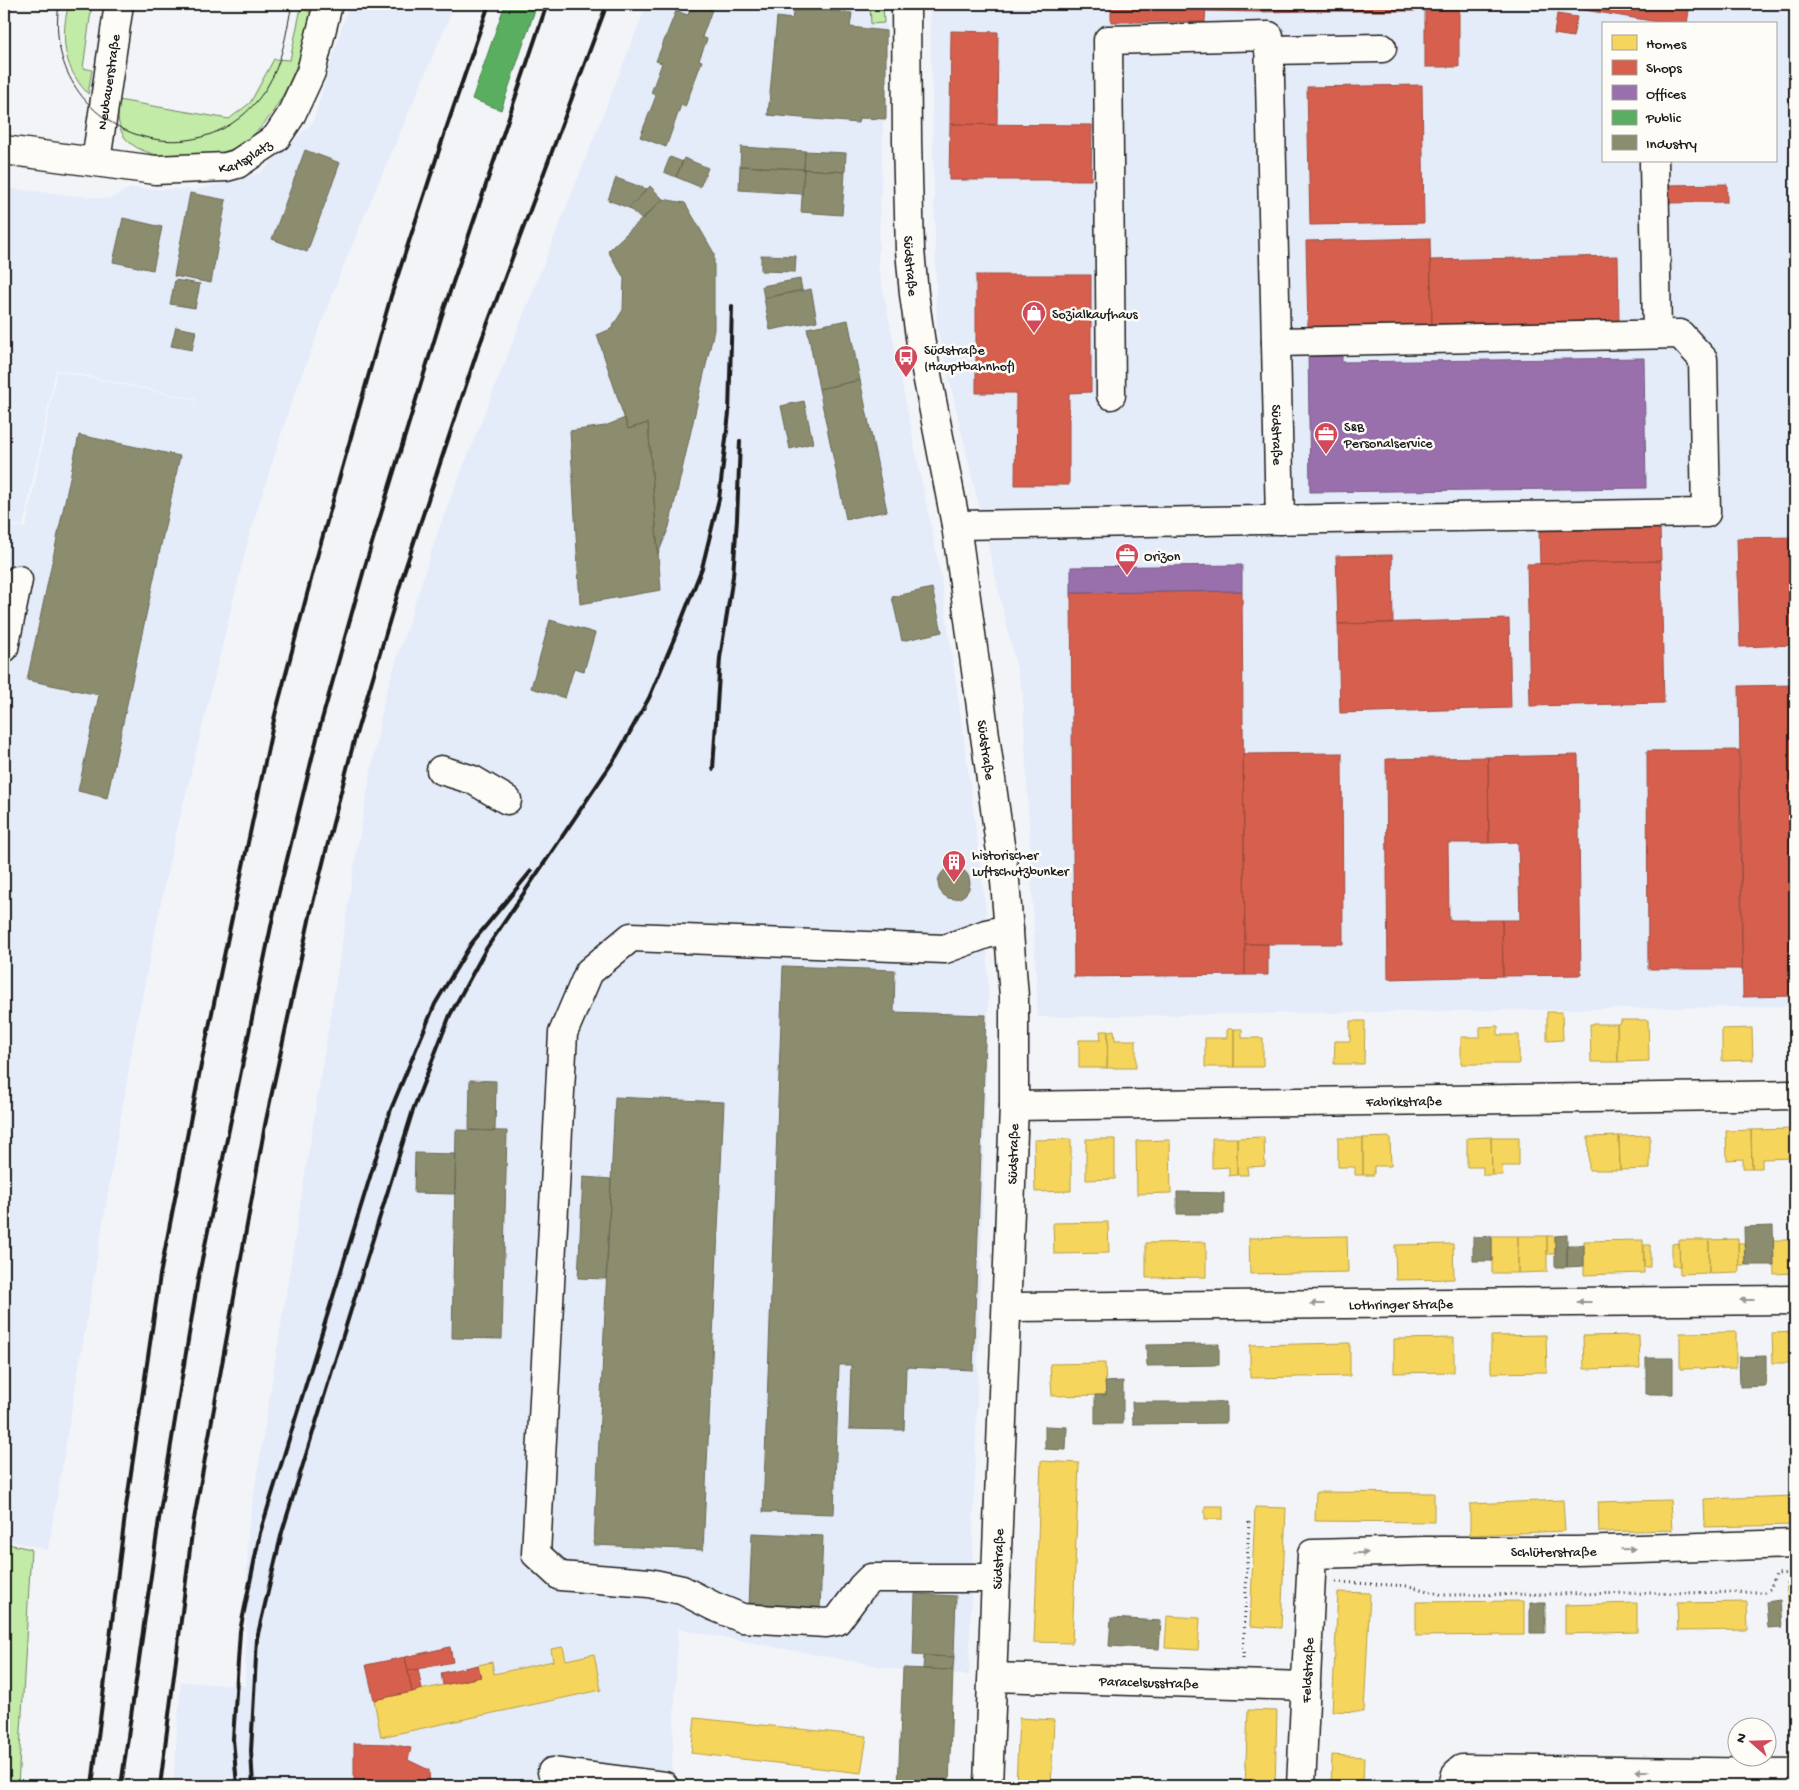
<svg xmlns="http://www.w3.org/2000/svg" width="1799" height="1790" font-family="'Gochi Hand',sans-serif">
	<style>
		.built { fill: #e4ebf9; fill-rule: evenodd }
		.green { fill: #c2eba7; stroke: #6f8462 }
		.homes { fill: #f6d55c; stroke: #b59e49 }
		.shops { fill: #d6604d; stroke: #9e4c3e }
		.offices { fill: #9970ab; stroke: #745780 }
		.public { fill: #5aae61; stroke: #47824c }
		.industry { fill: #8c8c6e; stroke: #6a6a55 }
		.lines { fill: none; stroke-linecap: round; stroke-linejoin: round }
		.minor-casing { stroke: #1c1c1c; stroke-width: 31 }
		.path { stroke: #1c1c1c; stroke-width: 3; stroke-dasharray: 1 4; stroke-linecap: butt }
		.minor { stroke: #fdfcf7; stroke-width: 28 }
		.tram { stroke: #1c1c1c; stroke-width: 1 }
		.rail { stroke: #1c1c1c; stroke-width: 4 }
		.oneway { fill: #989794 }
		.labels { text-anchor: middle; stroke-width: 5; stroke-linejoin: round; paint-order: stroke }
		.street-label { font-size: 14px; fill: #1c1c1c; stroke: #fdfcf7 }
		.poi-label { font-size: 14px; fill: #1c1c1c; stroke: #fdfcf7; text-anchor: start }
	</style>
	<rect width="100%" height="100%" fill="#f2f4f8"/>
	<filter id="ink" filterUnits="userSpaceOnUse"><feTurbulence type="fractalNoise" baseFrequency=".02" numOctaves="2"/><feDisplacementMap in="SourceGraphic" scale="10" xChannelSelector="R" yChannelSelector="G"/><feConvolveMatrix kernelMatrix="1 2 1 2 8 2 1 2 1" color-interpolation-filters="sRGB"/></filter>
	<g filter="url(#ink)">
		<!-- built -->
		<path class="built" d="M349,4H455L346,259L291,403L249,536L170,858L135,1032L48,1550L4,1539V525L26,528L57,371L195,400L192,419L196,399L56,369L23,526L4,523V188L109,199L130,188L196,190L260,173L313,122Z
			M647,4H869L871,25L887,24L878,265L941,577L970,784L987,920L988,1012L969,1675L895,1669L678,1629L671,1786H173L181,1682L245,1686L248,1532L356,855L385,696L439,528Z
			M930,4H1780L1795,24V1006L1038,1017L1023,695L937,327ZM1603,24H1775V161H1603Z"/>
		<!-- green -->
		<path class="green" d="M69,4H92L83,68L92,70L88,94C84,89 79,84 76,78C62,57 62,27 69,4Z
			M870,4H883L884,23L871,24Z
			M301,8L310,12L313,19C298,63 284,109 248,140C223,162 139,167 122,133C117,123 118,111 118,100L229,119L250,103L274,59L290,60Z
			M4,1543L31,1549L18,1786H4Z"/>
		<!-- homes -->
		<path class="homes" d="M1547,1012H1562L1563,1040L1547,1041Z
			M1621,1020H1648L1649,1061L1618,1062L1617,1024L1621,1023Z
			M1350,1021H1365L1364,1064H1334L1335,1041H1350Z
			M1590,1024H1617L1618,1062H1591Z
			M1498,1026V1035H1519V1064H1461V1037H1480V1027Z
			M1752,1028L1753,1060L1722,1061V1029Z
			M1227,1029H1234V1067H1205V1038H1227Z
			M1234,1029H1242V1038H1263V1067H1234Z
			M1114,1030L1115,1040H1136V1068H1107L1108,1031Z
			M1100,1031H1108L1107,1068H1079V1040H1101Z
			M1795,1129V1158L1762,1159V1168H1752L1751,1130Z
			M1751,1130L1752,1168H1743V1159L1727,1160L1726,1131Z
			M1650,1135V1169L1620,1170L1619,1136Z
			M1619,1136L1620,1170H1589L1588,1137Z
			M1264,1137L1265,1166L1247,1167L1248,1175H1237V1138Z
			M1390,1137L1391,1166H1374V1175H1363V1138Z
			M1491,1137H1519V1166H1502L1503,1175H1492Z
			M1491,1137L1492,1175H1483V1167H1467V1138Z
			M1212,1138H1237V1175L1229,1176V1167L1212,1168Z
			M1338,1138H1363V1175H1355V1167H1338Z
			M1071,1139V1191L1035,1192L1034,1140Z
			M1086,1139H1115V1179L1086,1180Z
			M1170,1140L1171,1193L1137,1194L1136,1141Z
			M1108,1222L1109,1253L1054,1254L1053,1223Z
			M1347,1236L1348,1272L1250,1274L1249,1238Z
			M1492,1236H1518V1273H1492Z
			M1518,1236H1547V1272L1518,1273Z
			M1547,1236H1555V1254H1547Z
			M1738,1239L1739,1272L1709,1273V1240Z
			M1643,1240L1644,1273L1584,1275V1241Z
			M1679,1240H1709V1273L1680,1274Z
			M1773,1240H1795V1273L1774,1274Z
			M1206,1242V1277L1146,1278V1243Z
			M1679,1243L1680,1266H1672V1244Z
			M1738,1243H1744L1745,1265H1739Z
			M1453,1244L1454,1279L1396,1280L1395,1245Z
			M1644,1245H1650V1267H1644Z
			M1736,1332V1368L1680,1369V1333Z
			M1795,1332V1363H1773L1772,1333Z
			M1546,1335L1547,1372L1491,1373V1336Z
			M1639,1335L1640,1368L1584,1369L1583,1336Z
			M1454,1338V1372L1394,1373V1339Z
			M1350,1343V1376L1250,1378V1345Z
			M1105,1363L1106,1395L1052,1396L1050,1364Z
			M1041,1461L1079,1463L1072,1643L1034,1642Z
			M1316,1492L1434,1493V1522L1315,1521Z
			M1795,1496V1525L1705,1527L1704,1499Z
			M1563,1500L1565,1531L1470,1535V1504Z
			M1670,1500L1672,1530L1599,1532L1598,1502Z
			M1205,1506H1223V1519H1205Z
			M1255,1507L1286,1508L1281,1628L1250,1626Z
			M1795,1581V1609H1789L1786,1582Z
			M1338,1592L1370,1593L1364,1712L1332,1711Z
			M1524,1601V1635L1416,1636V1602Z
			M1747,1602L1748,1630L1678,1631L1677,1603Z
			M1637,1603V1632L1565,1634V1605Z
			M1167,1616L1200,1618L1198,1650L1165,1648Z
			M563,1647L566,1660L594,1654L601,1690L381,1737L374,1700L481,1677L478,1665L492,1662L494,1674L553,1661L551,1649Z
			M1248,1710L1277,1711L1275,1786H1245Z
			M695,1718L867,1736L861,1773L691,1753Z
			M1019,1718L1054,1720L1051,1786H1016Z
			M1332,1755L1364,1757L1363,1786H1331Z"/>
		<!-- shops -->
		<path class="shops" d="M1111,4H1206L1205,22H1111Z
			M1206,4H1258V12L1206,11Z
			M1258,4H1314V11L1258,12Z
			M1314,4H1361V11H1314Z
			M1361,4H1415V11H1361Z
			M1425,4H1459V67H1425Z
			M1554,4H1690L1687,24H1670L1554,5Z
			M1557,14L1577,17L1573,37L1554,34Z
			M951,31L998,32L997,125L950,124Z
			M1795,73V142L1790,144L1789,74Z
			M1422,85L1424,223L1310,225L1307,87Z
			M950,124L1092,125L1091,180H949Z
			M1727,184V202L1668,203V185Z
			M1430,238L1432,326L1308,328L1306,241Z
			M1618,256L1619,322L1432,326L1430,260Z
			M976,275H1091V392L1069,393V485H1015L1016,393H976Z
			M1660,528L1661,561L1540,564L1539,531Z
			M1795,537V645L1740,647L1737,538Z
			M1392,555L1393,623L1338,624L1336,556Z
			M1661,561L1664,703L1530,706L1527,564Z
			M1242,591L1245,975L1074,977L1071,593Z
			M1509,619L1511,708L1340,713L1338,624Z
			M1795,685V996L1743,997L1739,686Z
			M1739,750L1742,969H1648L1647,751Z
			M1342,753L1343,944H1245L1243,754Z
			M1578,755L1581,975L1503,976L1502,920H1520L1518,842L1489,843L1488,757Z
			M1488,757L1489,843H1448L1449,920H1502L1503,976L1388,979L1386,759Z
			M1245,944H1268V975H1245Z
			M450,1647L453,1662L408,1671L405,1657Z
			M405,1657L412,1692L374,1700L366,1665Z
			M478,1665L481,1677L443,1685L441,1673Z
			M418,1669L422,1689L412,1692L408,1671Z
			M354,1743L390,1744L411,1748L408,1760L429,1770L430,1786H354Z"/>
		<!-- offices -->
		<path class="offices" d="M1342,348V362L1644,358L1646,488L1310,492L1308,349Z
			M1242,565V591L1071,593V567Z"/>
		<!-- public -->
		<path class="public" d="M505,4H537L501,110L472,99Z"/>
		<!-- industry -->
		<path class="industry" d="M692,4H705L713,7L702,37L707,39L699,60L702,61L685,107L681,105L666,147L640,137L656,96L651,93L662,63L656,61L676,11L688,15Z
			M794,7L852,13L850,27L886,31V119L859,118L858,123L768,115L777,17L792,19Z
			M741,147L805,151L804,169L740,166Z
			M305,150L340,163L307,252L272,239Z
			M805,151L846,153L845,172L804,169Z
			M670,157L683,162L676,177L664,172Z
			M684,158L708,168L700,187L676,177Z
			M740,166L804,169L802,194L739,190Z
			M804,169L845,172L842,215L801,212Z
			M616,178L647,189L629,208L608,200Z
			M650,186L663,199L642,220L629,208Z
			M190,193L226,200L211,283L174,276Z
			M663,199L685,203L714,253V330L669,527L658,554L648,423L628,429L597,335L611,329L623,310L624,278L608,251Z
			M123,218L162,227L153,270L113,262Z
			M761,255L796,256L795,272L761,271Z
			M800,279L802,290L764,298L762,286Z
			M175,280L200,284L195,308L170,304Z
			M811,289L817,321L770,330L764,298Z
			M848,320L860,380L819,389L807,328Z
			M176,327L196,331L192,350L171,346Z
			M860,380L887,511L846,519L819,389Z
			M804,401L813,443L790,449L781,406Z
			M625,418L628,429L648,423L661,590L580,604L570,431L605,426Z
			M79,435L180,456L107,798L78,791L99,695L27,680Z
			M932,588L942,632L902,641L892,597Z
			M550,620L595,633L584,671L574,668L565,698L531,688Z
			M938 883a16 16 0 1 1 32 0a16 16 0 1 1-32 0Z
			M783,966L895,970L894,1012L986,1015L973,1370L906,1367L904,1430L849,1429L851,1365H839L834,1514L763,1512Z
			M470,1080L496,1081L495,1131L469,1130Z
			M615,1097L724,1102L703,1550L594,1545Z
			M456,1130L507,1131L502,1339L452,1338Z
			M415,1153L456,1154L455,1194L414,1193Z
			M583,1177L611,1179L606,1279L578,1278Z
			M1177,1192L1224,1193V1214H1177Z
			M1773,1226L1774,1265H1745L1744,1227Z
			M1567,1235V1267H1555V1236Z
			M1492,1236V1261H1473V1237Z
			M1567,1245H1584V1266L1567,1267Z
			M1219,1344V1365L1147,1366L1146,1345Z
			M1766,1356V1386L1740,1387L1739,1357Z
			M1646,1358H1673V1394H1646Z
			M1123,1381V1424H1095V1395H1106L1105,1382Z
			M1132,1402H1226V1423L1133,1424Z
			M1045,1426L1067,1427L1066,1450L1045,1449Z
			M752,1533L823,1536L820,1610L749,1607Z
			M915,1594L956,1596L954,1657L913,1655Z
			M1780,1600L1782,1627L1768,1628L1766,1602Z
			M1530,1603H1545V1633H1530Z
			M1111,1618L1161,1621L1159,1649L1109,1646Z
			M924,1656L954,1657L953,1670L923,1669Z
			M903,1668L953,1670L949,1786H898Z"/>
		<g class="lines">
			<!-- minor casing -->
			<g class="minor-casing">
				<g id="minor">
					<path id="s1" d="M906,4L907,141L910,250L914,294L921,344L956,525L1005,881L1014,997V1106L988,1786"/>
					<path d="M1269,50L1382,48"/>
					<path id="s2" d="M4,150L155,170L226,167L237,164L276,138L290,117L311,72L328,4"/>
					<path id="s3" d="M96,161L119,4"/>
					<path d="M1654,161L1657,334"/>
					<path id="s4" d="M1111,395L1108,40L1269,36L1280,520"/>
					<path d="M956,525L1706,513L1703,359L1680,334L1276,342"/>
					<path d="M4,648L18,580"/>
					<path d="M441,770L473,780L507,800"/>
					<path id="s5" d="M1014,1106L1795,1095"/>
					<path id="s6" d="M1007,1307L1795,1300"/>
					<path d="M996,1578H871L862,1587L837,1621L826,1623L742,1618L713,1606L682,1590L649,1583L560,1576L536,1554L563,1033L589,972L631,937L945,949L986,934L1009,929"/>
					<path id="s7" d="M993,1677L1306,1686"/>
					<path d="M552,1772L664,1786"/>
					<path id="s8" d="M1301,1786L1312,1554L1425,1551H1577L1795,1544"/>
					<path d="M1453,1786L1456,1774L1462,1769L1795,1773"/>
				</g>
			</g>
			<!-- path -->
			<path class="path" d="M1336,1582L1409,1586L1443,1595L1765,1592L1770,1589L1776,1574L1792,1573
				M1243,1658L1249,1521"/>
			<!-- minor -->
			<use href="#minor" class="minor"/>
			<!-- tram -->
			<path class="tram" d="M59,4C40,130 200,193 267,87C283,61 286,33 292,4"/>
			<!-- rail -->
			<path class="rail" d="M713,769L720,658L733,576L737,519L740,441
				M92,1786L126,1507L160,1275L202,1060L275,715L318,553L391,296L444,135L489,4
				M121,1786L160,1512L198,1279L274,912L319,730L365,566L442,315L547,4
				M160,1786L193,1525L265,1125L311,911L332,827L354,741L404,572L477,352L607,4
				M237,1786L233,1739L240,1631L260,1533L391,1109L435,1004L471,944L531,871
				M253,1786L251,1751L257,1638L282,1532L413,1110L450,1015L486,949L616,757L649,698L674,639L702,568L719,499L729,413L732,306"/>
		</g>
		<!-- one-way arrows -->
		<defs><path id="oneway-solid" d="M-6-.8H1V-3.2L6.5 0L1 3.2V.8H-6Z" transform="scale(1.25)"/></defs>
		<g class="oneway">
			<use href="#oneway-solid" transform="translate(1747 1300) rotate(180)"/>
			<use href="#oneway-solid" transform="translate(1584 1302) rotate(180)"/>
			<use href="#oneway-solid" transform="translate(1317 1304) rotate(180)"/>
			<use href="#oneway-solid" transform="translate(1628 1549) rotate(-2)"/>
			<use href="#oneway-solid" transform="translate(1361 1553) rotate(-1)"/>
			<use href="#oneway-solid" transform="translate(1642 1771) rotate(-179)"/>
		</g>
	</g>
	<!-- icons -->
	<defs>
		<g id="shop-pin" transform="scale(1.25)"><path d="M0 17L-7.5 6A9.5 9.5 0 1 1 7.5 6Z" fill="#d1495b" stroke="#fdfcf7"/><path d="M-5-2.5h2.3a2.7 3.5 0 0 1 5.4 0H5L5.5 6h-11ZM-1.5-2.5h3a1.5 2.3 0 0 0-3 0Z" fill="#fff"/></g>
		<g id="bus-pin" transform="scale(1.25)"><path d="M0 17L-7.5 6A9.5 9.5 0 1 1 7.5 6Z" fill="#d1495b" stroke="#fdfcf7"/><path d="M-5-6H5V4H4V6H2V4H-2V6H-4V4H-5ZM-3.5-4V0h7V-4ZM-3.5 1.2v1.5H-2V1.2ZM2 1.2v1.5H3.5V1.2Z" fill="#fff"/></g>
		<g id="office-pin" transform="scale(1.25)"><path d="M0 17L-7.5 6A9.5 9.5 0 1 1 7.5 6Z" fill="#d1495b" stroke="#fdfcf7"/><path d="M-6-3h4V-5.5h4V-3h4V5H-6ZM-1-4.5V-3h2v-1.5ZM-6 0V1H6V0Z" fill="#fff"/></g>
		<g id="building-pin" transform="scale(1.25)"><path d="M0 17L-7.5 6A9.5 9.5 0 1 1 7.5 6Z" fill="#d1495b" stroke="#fdfcf7"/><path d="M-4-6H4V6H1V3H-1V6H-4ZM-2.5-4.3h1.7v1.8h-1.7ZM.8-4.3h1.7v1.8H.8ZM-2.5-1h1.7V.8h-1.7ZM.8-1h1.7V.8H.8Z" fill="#fff"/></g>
	</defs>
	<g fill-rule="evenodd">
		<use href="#shop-pin" x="1034" y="313"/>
		<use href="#bus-pin" x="906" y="357"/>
		<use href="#office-pin" x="1326" y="434"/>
		<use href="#office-pin" x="1127" y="555"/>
		<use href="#building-pin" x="954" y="862"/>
	</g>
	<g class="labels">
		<!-- street labels -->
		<g class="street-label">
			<text dy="5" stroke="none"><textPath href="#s3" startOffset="80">Neubauerstraße</textPath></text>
			<text dy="5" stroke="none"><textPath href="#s2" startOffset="245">Karlsplatz</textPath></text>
			<text dy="5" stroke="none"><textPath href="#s1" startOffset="262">Südstraße</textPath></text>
			<text dy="5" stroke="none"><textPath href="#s4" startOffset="915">Südstraße</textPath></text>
			<text dy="5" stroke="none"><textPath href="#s1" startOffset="752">Südstraße</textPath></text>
			<text dy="5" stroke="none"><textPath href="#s5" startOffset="390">Fabrikstraße</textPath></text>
			<text transform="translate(1012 1154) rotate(-88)" y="5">Südstraße</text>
			<text dy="5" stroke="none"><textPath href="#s6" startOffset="394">Lothringer Straße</textPath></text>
			<text dy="5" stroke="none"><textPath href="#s8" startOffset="474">Schlüterstraße</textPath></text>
			<text transform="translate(997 1559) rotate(-88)" y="5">Südstraße</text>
			<text dy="5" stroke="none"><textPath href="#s8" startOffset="116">Feldstraße</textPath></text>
			<text dy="5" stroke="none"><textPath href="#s7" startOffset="156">Paracelsusstraße</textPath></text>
		</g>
		<!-- poi labels -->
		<g class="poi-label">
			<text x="1052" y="318">Sozialkaufhaus</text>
			<text x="924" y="354">Südstraße<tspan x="924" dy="16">(Hauptbahnhof)</tspan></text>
			<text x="1344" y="431">S&amp;B<tspan x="1344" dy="16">Personalservice</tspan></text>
			<text x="1144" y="560">Orizon</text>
			<text x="972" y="859">historischer<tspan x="972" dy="16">Luftschutzbunker</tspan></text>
		</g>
	</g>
	<!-- margin -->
	<rect width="1799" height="1790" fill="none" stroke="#fdfcf7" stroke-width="20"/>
	<rect x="10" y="10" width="1779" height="1770" fill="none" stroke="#1c1c1c" stroke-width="2" filter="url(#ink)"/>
	<!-- legend -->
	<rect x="1602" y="22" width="175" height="140" fill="#fdfcf7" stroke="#a3a29f"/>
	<rect x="1612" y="35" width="25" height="15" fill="#f6d55c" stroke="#a3a29f"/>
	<text x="1646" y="48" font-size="15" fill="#1c1c1c">Homes</text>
	<rect x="1612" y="60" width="25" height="15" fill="#d6604d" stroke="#a3a29f"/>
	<text x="1646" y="72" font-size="15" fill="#1c1c1c">Shops</text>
	<rect x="1612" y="85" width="25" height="15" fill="#9970ab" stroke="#a3a29f"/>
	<text x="1646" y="98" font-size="15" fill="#1c1c1c">Offices</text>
	<rect x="1612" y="110" width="25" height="15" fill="#5aae61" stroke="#a3a29f"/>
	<text x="1646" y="122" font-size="15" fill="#1c1c1c">Public</text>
	<rect x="1612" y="135" width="25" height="15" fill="#8c8c6e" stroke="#a3a29f"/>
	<text x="1646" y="148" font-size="15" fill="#1c1c1c">Industry</text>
	<!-- north arrow -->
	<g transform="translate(1752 1742) rotate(290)"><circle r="24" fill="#fdfcf7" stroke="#a3a29f"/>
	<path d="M0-4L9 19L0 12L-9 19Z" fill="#d1495b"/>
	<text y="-8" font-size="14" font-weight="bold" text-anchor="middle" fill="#1c1c1c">N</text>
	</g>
</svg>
